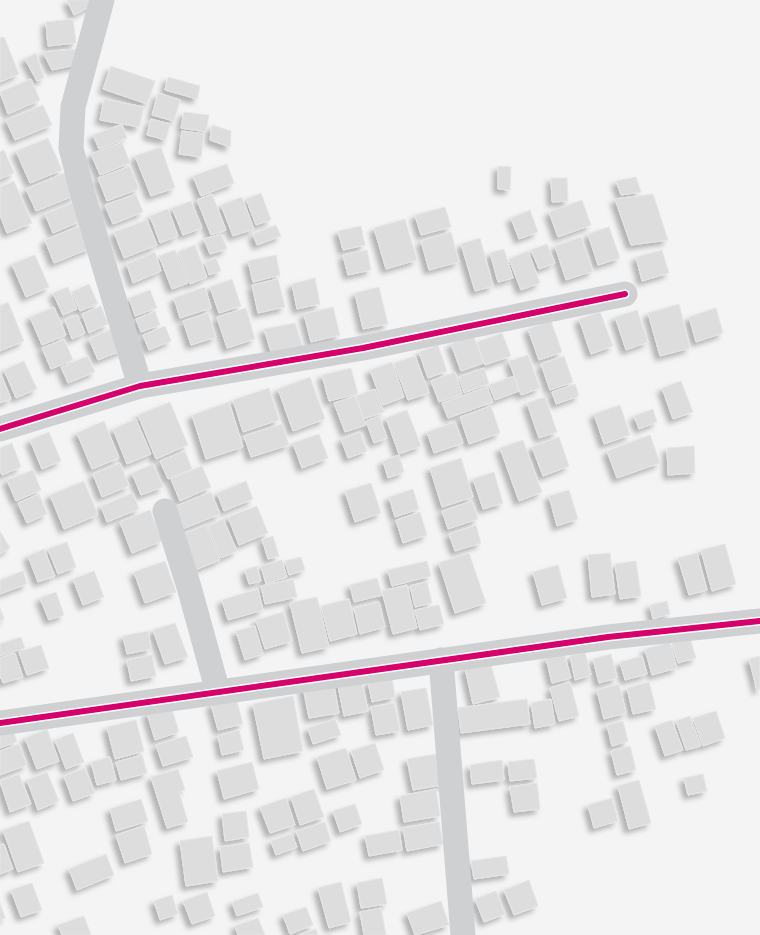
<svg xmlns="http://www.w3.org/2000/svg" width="760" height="935" font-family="'Titillium Web',sans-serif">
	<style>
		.building { fill: #ddddde; stroke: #e5e6e7; filter: url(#shadow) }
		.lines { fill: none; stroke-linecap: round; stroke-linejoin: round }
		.minor { stroke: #ced0d2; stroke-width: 25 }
		.cycleway-casing { stroke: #fff; stroke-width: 9 }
		.cycleway { stroke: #d6006c; stroke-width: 6 }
	</style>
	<defs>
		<filter id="shadow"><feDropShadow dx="-4.5" dy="4.5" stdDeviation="2.5" flood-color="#0004"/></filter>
	</defs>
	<rect width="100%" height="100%" fill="#f4f4f4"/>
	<!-- building -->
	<path class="building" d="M67,0H96L97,3L74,15Z
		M73,19L76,43L48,46L46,22Z
		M4,37L19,74L0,82V38Z
		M77,49L80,64L52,70L43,52Z
		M36,53L44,78L37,81L25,59Z
		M111,66L155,81L147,104L103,89Z
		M168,77L200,86L197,99L165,90Z
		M31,79L40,100L8,114L0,92Z
		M158,93L180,100L174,121L152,115Z
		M104,99L144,107L139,127L100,120Z
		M43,105L52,125L15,140L6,120Z
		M184,112L209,115L206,132L181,128Z
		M151,119L170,124L166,140L147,135Z
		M122,124L127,138L99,149L93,135Z
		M212,125L231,131L230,147L210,140Z
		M182,131L204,134L201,157L179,154Z
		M48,138L62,170L30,183L16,151Z
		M122,142L130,163L100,175L91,154Z
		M161,147L175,188L151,196L135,156Z
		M4,150L14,173L0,179V152Z
		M227,164L234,183L201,196L193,176Z
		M130,166L139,189L107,201L98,178Z
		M498,166L511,167L510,190L498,189Z
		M67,172L76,195L36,211L26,189Z
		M636,177L641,192L621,195L616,181Z
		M551,178H567L568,201L552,202Z
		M14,181L32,223L7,233L0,215V187Z
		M261,193L271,220L256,225L246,199Z
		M136,194L143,212L113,224L105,205Z
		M212,194L226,230L211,235L197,200Z
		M653,194L668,240L631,245L615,199Z
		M242,197L254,229L233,236L221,205Z
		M582,200L591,225L558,237L549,212Z
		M191,201L202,228L183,235L172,208Z
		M74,202L81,221L53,233L45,214Z
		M445,207L451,227L421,235L415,215Z
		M168,209L178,236L160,243L150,216Z
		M530,210L538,232L519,239L511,218Z
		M405,219L417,260L386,269L374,228Z
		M147,220L157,245L124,258L114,232Z
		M82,225L91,248L54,263L45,240Z
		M276,225L281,236L257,245L253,234Z
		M361,226L365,245L343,250L338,231Z
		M609,227L620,258L598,265L588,234Z
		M451,232L459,262L429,270L421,241Z
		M221,234L227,249L210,254L204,239Z
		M581,237L593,271L566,280L555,246Z
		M480,238L493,286L475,291L461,244Z
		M547,244L555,263L539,269L531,250Z
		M195,245L207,277L190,284L178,252Z
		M504,249L513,278L498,282L490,253Z
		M175,250L188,283L172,289L159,256Z
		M367,250L371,270L348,275L343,255Z
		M662,250L669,273L642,281L636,257Z
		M528,251L540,283L521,290L509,259Z
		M155,252L161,271L133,283L127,264Z
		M35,255L49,287L26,297L12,264Z
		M276,255L280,275L253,282L248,261Z
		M216,258L221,271L209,275L205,262Z
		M315,278L320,304L297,309L292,284Z
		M232,279L241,306L219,313L210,287Z
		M278,279L285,307L258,313L252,285Z
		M89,284L98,304L80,311L72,292Z
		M68,287L77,309L63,315L53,293Z
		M205,287L211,308L180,318L174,298Z
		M379,287L388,324L363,329L355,293Z
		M150,290L157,308L135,316L129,298Z
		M8,302L24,341L0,351V306Z
		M679,304L690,348L660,356L648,313Z
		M101,306L108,324L89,333L82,314Z
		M54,307L66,335L42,345L30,317Z
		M333,307L340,335L311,342L304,314Z
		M246,308L255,339L227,348L217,317Z
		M716,308L723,333L696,342L689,317Z
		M637,310L648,342L626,350L615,317Z
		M155,311L160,325L141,332L136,319Z
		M600,312L613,346L591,354L579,319Z
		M208,313L216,337L191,345L183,321Z
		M77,315L85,333L72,339L65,320Z
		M551,321L562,352L539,360L528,329Z
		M295,323L303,348L272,355L264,329Z
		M165,326L171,341L149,350L143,335Z
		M114,328L123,350L98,360L89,339Z
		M502,333L511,356L485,365L477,342Z
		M473,335L484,363L461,371L451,344Z
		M64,339L73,360L51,369L42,348Z
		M438,345L447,371L428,378L419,352Z
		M528,355L540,388L521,395L509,361Z
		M88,356L95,372L68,383L61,367Z
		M415,356L429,393L408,400L394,363Z
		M564,356L573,382L550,390L541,364Z
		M24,361L37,389L16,398L4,370Z
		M392,362L404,397L383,405L370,370Z
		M351,368L358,394L329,401L322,375Z
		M484,368L489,384L464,393L459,377Z
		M0,372L11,399L0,403Z
		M455,372L462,394L439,402L431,381Z
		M514,376L519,391L495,400L489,385Z
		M310,377L325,419L293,431L278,389Z
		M681,381L693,412L673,419L662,388Z
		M575,384L579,396L556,404L552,392Z
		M487,387L493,402L448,418L442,403Z
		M269,388L279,420L243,432L233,400Z
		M375,389L384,412L364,419L356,396Z
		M355,396L366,425L345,432L334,403Z
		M545,397L557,432L539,438L527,403Z
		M170,402L188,445L156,459L138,415Z
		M229,402L243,447L206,459L192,415Z
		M620,405L630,435L604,444L594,414Z
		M491,406L500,433L469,444L460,417Z
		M653,409L657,422L639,429L634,416Z
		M407,410L421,446L399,454L386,418Z
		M379,416L387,438L374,443L366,421Z
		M136,419L151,454L127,464L113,429Z
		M104,421L119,458L92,469L77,433Z
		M455,422L463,443L434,453L427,432Z
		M282,424L289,445L251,457L244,436Z
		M49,432L61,461L42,469L30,440Z
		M360,432L367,451L348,458L341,439Z
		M319,434L328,458L302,468L293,443Z
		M650,435L660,463L617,478L607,451Z
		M559,437L569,466L543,476L532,447Z
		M523,440L542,492L519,501L500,448Z
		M12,443L21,467L2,475L0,470V448Z
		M694,446L695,473L668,475L667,448Z
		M185,451L192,469L168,479L160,461Z
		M399,455L404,472L388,478L383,461Z
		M461,458L473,497L442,507L430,468Z
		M120,463L129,486L102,497L93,474Z
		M153,464L163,487L141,495L132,473Z
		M202,466L211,487L180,501L171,479Z
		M33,470L41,490L16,501L7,480Z
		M494,472L503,503L483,509L473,479Z
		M84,481L98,515L64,529L50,495Z
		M246,481L253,499L224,511L217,493Z
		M371,483L381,513L355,522L345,491Z
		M413,489L419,509L395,517L389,497Z
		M569,490L578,519L557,526L549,496Z
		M211,492L220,514L180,530L171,508Z
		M133,493L139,509L107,522L101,506Z
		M39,494L47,514L27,523L18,503Z
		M472,501L478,519L448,529L442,511Z
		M257,506L268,533L239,545L228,517Z
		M150,510L162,541L132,553L120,522Z
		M420,512L427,535L403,543L396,520Z
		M223,519L237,551L221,558L208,526Z
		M206,525L220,560L195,570L181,535Z
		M476,525L481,543L455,551L449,534Z
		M0,531L10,548L0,554Z
		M273,536L279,556L268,559L262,539Z
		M67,542L76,567L58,574L48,549Z
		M725,544L736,584L712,591L701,550Z
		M44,549L55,576L38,582L28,556Z
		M469,553L486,603L455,613L439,563Z
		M610,553L615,594L592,597L588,555Z
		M697,553L707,590L689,595L678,558Z
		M301,557L305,570L289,575L285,561Z
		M282,560L287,577L266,584L261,566Z
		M165,561L176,592L145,603L134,572Z
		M427,561L431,576L392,586L388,570Z
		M636,561L641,596L620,599L615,564Z
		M558,565L567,598L542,605L533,572Z
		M257,566L261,581L249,584L245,570Z
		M23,571L27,584L0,594V580Z
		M94,571L104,597L83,605L73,579Z
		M377,578L382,595L354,602L350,585Z
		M293,579L297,597L265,604L261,586Z
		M427,582L432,603L415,607L410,586Z
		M407,585L417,628L393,634L382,591Z
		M258,589L263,610L228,620L222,600Z
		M56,592L64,615L49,620L40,598Z
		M317,597L329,647L302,653L290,603Z
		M349,599L357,634L330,641L321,606Z
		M667,601L670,614L653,619L650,605Z
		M379,602L385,627L360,634L354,608Z
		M439,605L444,624L420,630L415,610Z
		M0,608L4,619L0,621Z
		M283,612L292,641L265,649L256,620Z
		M175,623L188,657L165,664L153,630Z
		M255,626L263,654L245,660L236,631Z
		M148,631L151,649L127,654L123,636Z
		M21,637L25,648L0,656V644Z
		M690,638L696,658L678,663L672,643Z
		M670,642L677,668L652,675L645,649Z
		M41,645L49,668L27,675L19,652Z
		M585,652L591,675L575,680L570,656Z
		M15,653L23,677L3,683L0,676V658Z
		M564,653L571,678L552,683L546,658Z
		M611,654L617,678L599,683L593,659Z
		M152,655L156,676L131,681L127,660Z
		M642,656L647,674L625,680L620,662Z
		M760,656V689L757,690L749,659Z
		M490,661L500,697L473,704L465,668Z
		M361,677L368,711L344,716L337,681Z
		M392,677L395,697L372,702L368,682Z
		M333,681L339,713L309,718L303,687Z
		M570,682L579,716L559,721L550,688Z
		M649,682L656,709L633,714L627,688Z
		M619,684L626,713L604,719L597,690Z
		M426,688L433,725L408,730L401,692Z
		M293,696L303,751L264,759L253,704Z
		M236,698L243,724L218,730L211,704Z
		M527,699L530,724L461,733L458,708Z
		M551,699L555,724L535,728L531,703Z
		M394,703L400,731L376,735L371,707Z
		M171,706L179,732L155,740L147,713Z
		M716,711L725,738L703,746L693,718Z
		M690,716L701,746L686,750L676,721Z
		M335,719L341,735L313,744L308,728Z
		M136,720L144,751L115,759L107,727Z
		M672,720L683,750L665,756L655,726Z
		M623,721L628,741L612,746L607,725Z
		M12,727L17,742L0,748V731Z
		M47,729L59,761L37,769L25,738Z
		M239,730L244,750L222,755L218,736Z
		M73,733L84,762L66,769L55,740Z
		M186,736L193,757L163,766L156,745Z
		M375,743L384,770L360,778L351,751Z
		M19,744L27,765L0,775V751Z
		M630,746L636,770L617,775L611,751Z
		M346,748L356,780L327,789L317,757Z
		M437,754L443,785L413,790L407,759Z
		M142,755L147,773L121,780L116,762Z
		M110,757L116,780L97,785L91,762Z
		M534,759L537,778L510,781L508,762Z
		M502,760L504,780L472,784L470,765Z
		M252,762L259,789L224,799L217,771Z
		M85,768L95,793L73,801L64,776Z
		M178,769L185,790L179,792L188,822L167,828L151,777Z
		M47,772L59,801L38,810L27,780Z
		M19,774L31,804L10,812L0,781Z
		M703,774L707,791L688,795L684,778Z
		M639,780L651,823L629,829L618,786Z
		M537,783L540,809L514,812L510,787Z
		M314,789L324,817L300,825L291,797Z
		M436,789L440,816L404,822L400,796Z
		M286,798L295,825L270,833L260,807Z
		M612,798L618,821L594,828L588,805Z
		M141,799L148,821L116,831L110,809Z
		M355,804L362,824L340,832L333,811Z
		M246,811L249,837L225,841L222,814Z
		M29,821L44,863L18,872L3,830Z
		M325,822L331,841L303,851L296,831Z
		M439,822L443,844L407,851L403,828Z
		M144,826L152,854L125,863L116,835Z
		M399,830L402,850L369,856L365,836Z
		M292,834L297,847L276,855L271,841Z
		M212,836L218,881L186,886L180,841Z
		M249,843L253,867L223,872L220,847Z
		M4,844L13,869L0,874V845Z
		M106,854L114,875L77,890L69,869Z
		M506,856L509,874L474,879L471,861Z
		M382,878L387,904L361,908L357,883Z
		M529,880L538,906L514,915L504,890Z
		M341,882L351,922L329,928L318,888Z
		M32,883L42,910L21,917L11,890Z
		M496,891L505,914L484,922L475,899Z
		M207,892L215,916L192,924L183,901Z
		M258,893L263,907L237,916L232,902Z
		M172,895L178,914L160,920L154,901Z
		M441,901L449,925L415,935L407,913Z
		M0,903L5,918L0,920Z
		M306,907L313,925L290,934L283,915Z
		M381,908L386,935H364L360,912Z
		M84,916L91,935H62L58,925Z
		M258,918L265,935H238L235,926Z
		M316,929L318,935H299Z"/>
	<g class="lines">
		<!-- minor -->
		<path class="minor" d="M102,0L73,107L71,148L83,195L140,386
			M0,429L140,386L363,348L625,294
			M165,511L189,587L218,692
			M441,660L463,935
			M0,723L608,637L760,621"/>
		<!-- cycleway casing -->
		<g class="cycleway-casing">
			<path id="cycleway" d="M0,429L140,386L363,348L625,294
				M0,723L608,637L760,621"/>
		</g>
		<!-- cycleway -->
		<use href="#cycleway" class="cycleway"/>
	</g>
</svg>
